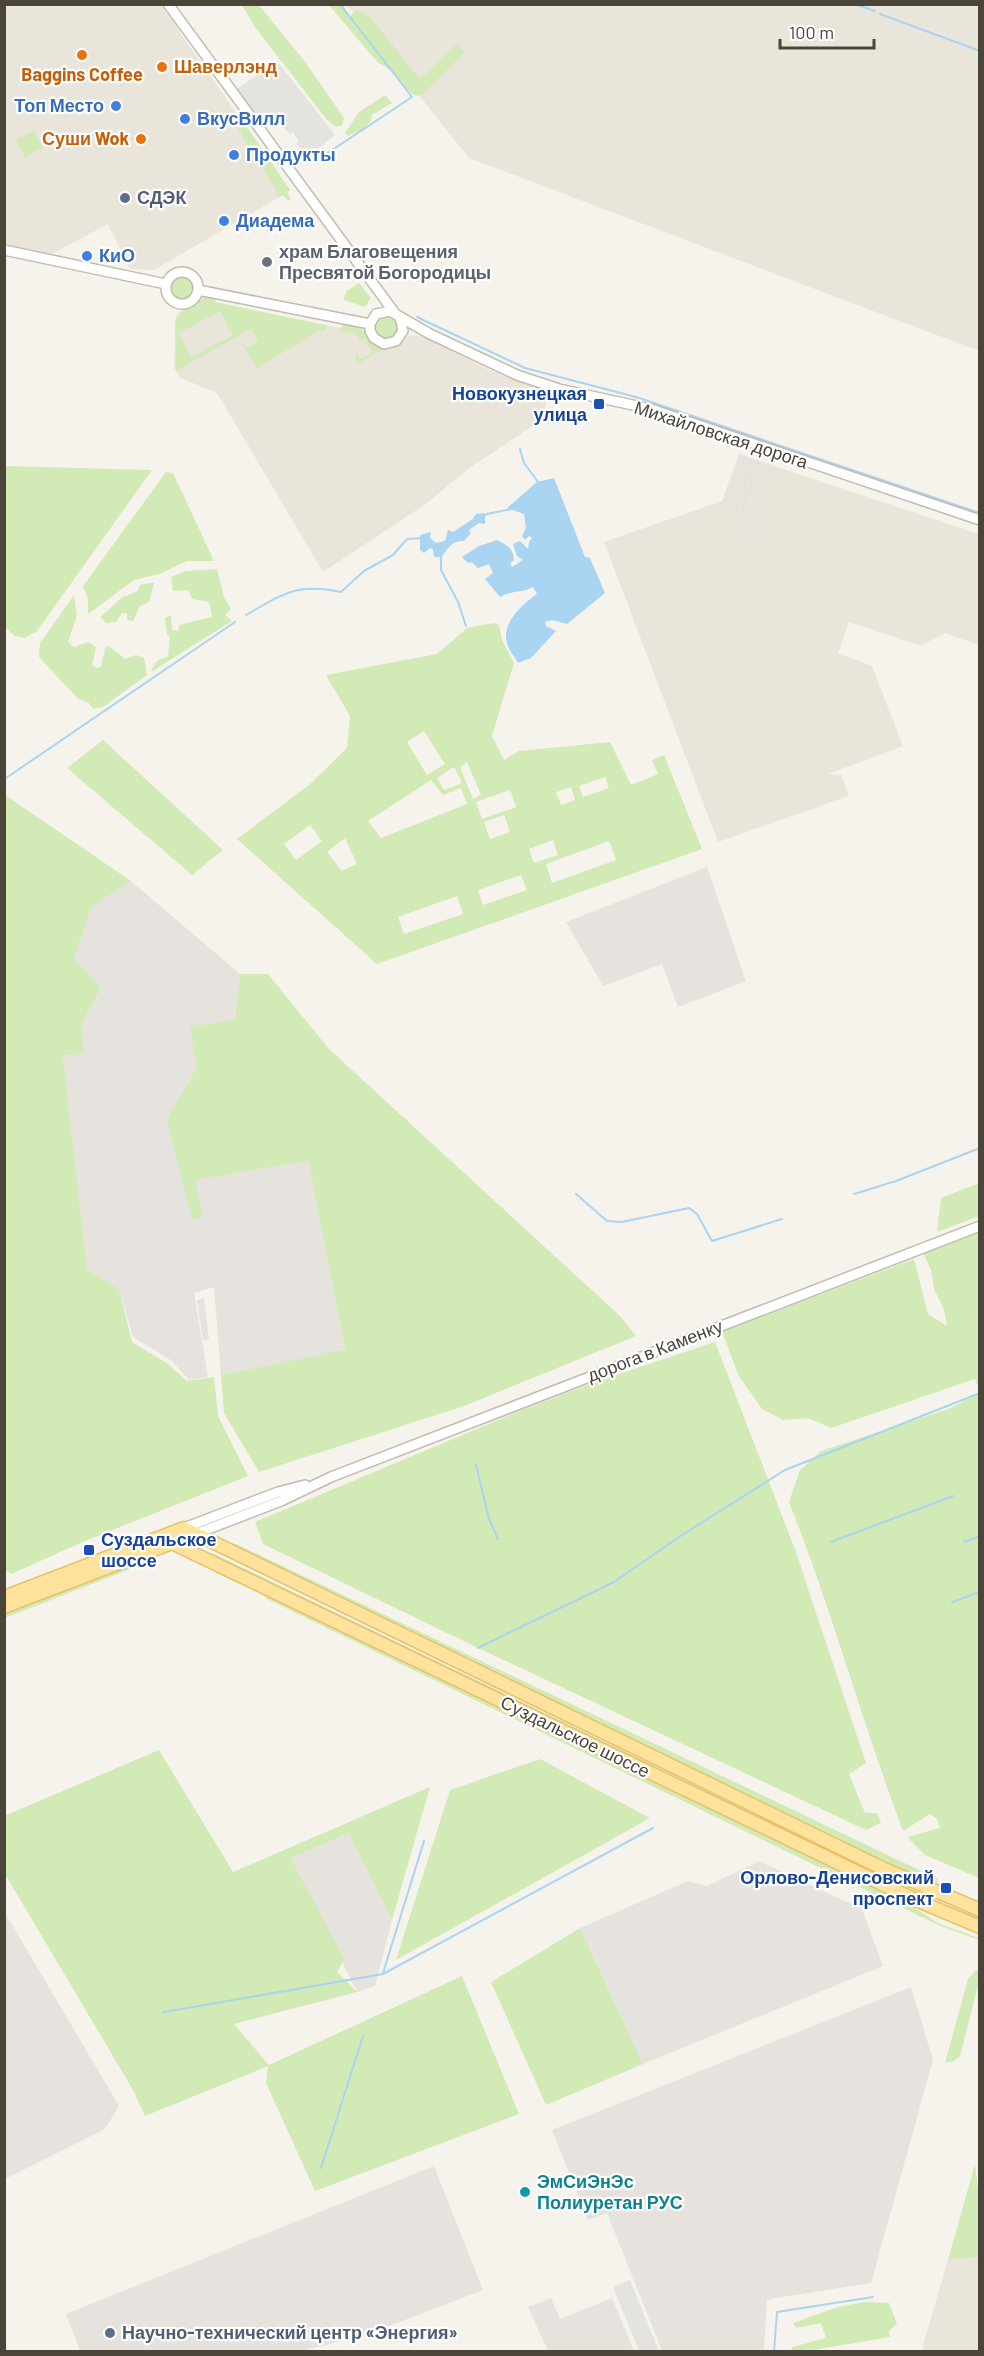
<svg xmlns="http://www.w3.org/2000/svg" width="984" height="2356" font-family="Barlow,sans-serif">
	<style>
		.residential { fill: #eae5da }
		.industrial { fill: #e6e2dd }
		.green { fill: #d2eab5; fill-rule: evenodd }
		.parking { fill: #e5e3e0 }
		.water { fill: #a9d4f2 }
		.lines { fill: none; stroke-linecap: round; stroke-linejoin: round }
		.stream { stroke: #a9d4f2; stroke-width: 2 }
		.minor-casing { stroke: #c2bbae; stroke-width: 12 }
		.major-casing { stroke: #e6c16a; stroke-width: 15 }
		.minor { stroke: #fff; stroke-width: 9 }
		.major { stroke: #ffe39c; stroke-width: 12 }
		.food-dot { fill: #e8710a; stroke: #fff; stroke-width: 2 }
		.shop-dot { fill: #3f7fe0; stroke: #fff; stroke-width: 2 }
		.service-dot { fill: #5c6f8a; stroke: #fff; stroke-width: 2 }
		.worship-dot { fill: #6b7280; stroke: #fff; stroke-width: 2 }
		.transit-dot { fill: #1a4fb4; stroke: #fff; stroke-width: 2 }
		.culture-dot { fill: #0f9aa8; stroke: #fff; stroke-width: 2 }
		.labels { text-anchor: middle; stroke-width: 4.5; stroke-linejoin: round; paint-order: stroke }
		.food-label { font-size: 18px; font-weight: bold; fill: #c56008; stroke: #fff; text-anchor: start }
		.shop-label { font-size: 18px; font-weight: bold; fill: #366cbe; stroke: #fff; text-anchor: start }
		.service-label { font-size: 18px; font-weight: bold; fill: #4e5e75; stroke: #fff; text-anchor: start }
		.worship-label { font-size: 18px; font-weight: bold; fill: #5b616d; stroke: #fff; text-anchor: start }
		.transit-label { font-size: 18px; font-weight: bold; fill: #164399; stroke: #fff; text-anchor: end }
		.street-label { font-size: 18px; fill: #4b4439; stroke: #fff }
		.culture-label { font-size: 18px; font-weight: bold; fill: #0d838f; stroke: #fff; text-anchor: start }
	</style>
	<rect width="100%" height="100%" fill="#f6f3ec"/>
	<!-- residential -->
	<path class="residential" d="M4,5H161L290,190L287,192L291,199L288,201L283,195L154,270L130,269L108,224L50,255L5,246Z
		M347,5H979V351L469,158Z
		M203,297H215V302L329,326L341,328L343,324L354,325L362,328L373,343L380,348L394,347L410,336L420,335L489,370L549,393V396L540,421L468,469L427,503L323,572L217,393L181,378L174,369L176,316L194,306Z
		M739,454L979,534V645L945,633L921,646L849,622L838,653L872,666L903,746L828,774L841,775L849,796L718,842L604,542L722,501Z
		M979,2257V2351L921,2352L948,2260Z"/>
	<!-- industrial -->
	<path class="industrial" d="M707,867L746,981L678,1007L662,964L603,986L566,922Z
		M131,881L240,974L235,1019L191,1027L198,1068L167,1118L195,1180L308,1161L345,1351L221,1375L214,1287L194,1293L208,1377L189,1380L172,1361L133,1337L119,1289L87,1271L63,1054L85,1053L81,1025L101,988L74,959L92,907Z
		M349,1833L392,1920L375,1986L357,1992L291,1858Z
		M759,1861L862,1909L883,1966L643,2064L580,1928L688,1881L707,1886Z
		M4,1911L119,2106L105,2129L5,2179Z
		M911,1987L933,2060L871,2283L770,2299L767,2301L764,2349L758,2351H662L607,2213L588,2220L552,2130Z
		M434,2166L483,2290L363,2336L301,2351H80L66,2314Z
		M551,2298L560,2319L612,2298L634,2351H548L528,2307Z"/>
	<!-- green -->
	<path class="green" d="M242,5H259L306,63L344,118L342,125L336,127L327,120L255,27Z
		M329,5H342L350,16L357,10L371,18L417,76L421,78L457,44L465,52L422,95L417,96C400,88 397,70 378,63Z
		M385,95L392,103L372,115C371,127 358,131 348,136L345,133L359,112Z
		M239,115L290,190L287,192L291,199L288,201L283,195L280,197L232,119Z
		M34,130L43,148L25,157L16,140Z
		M171 287a11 11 0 1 1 22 0a11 11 0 1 1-22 0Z
		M359,283L371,298L365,307L343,300L347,291Z
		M207,296L215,297V302L335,327L327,325L325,331L320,330L257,368L243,345L244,344L247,348L258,341L251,329L176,371L175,322L180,312L194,306ZM220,311L233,335L191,357L179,333Z
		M375 328a11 11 0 1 1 22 0a11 11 0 1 1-22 0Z
		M343,324L358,326L373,343L384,348L358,364L355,354L357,353L361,359L372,352L364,339L360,341L357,334L339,331V327L342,328Z
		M4,466L152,470L37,631L25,638L15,636L5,627Z
		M166,472L173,473L214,561H187L159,574L134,580L88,614V600L83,586Z
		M217,569L224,597L231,610L225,615L232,621L151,672C155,662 157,659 168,657L170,637L167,634L165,618L171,615L172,630L178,631L179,625L212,617L209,602L192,599L188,590L173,591L171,577L186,571Z
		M148,583H154L149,602L140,606L133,621L127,620V613H122L116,622L106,623L100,617L123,597L138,591L140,585Z
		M74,595L77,615L68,642L74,647L88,642L96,647L92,666L97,668L101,667L105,648L109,646L125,659L136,655L144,658L147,675L103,707L93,709L89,703L78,699L39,657L40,643Z
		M494,623L499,625L502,640L514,663L492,736L504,760L519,751L610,742L631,785L658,774L652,760L664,755L702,849L377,964L237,839L309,785L347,748L350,716L326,675L437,654L467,628ZM424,731L445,764L427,775L407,742ZM467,762L481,795L473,799L460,767ZM454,767L462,783L444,790L437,778ZM605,777L609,788L583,797L579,786ZM431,780L443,795L461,788L467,804L381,838L368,821ZM571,787L575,800L561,805L556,792ZM510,790L516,807L482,819L476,802ZM504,815L510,832L490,839L484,822ZM310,825L322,841L296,860L284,844ZM345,838L357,864L342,871L327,852ZM553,840L558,855L534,863L529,849ZM609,841L616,860L552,883L546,864ZM521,875L527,890L483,905L478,890ZM457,896L463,914L404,934L398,917Z
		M103,740L223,850L192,875L67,768Z
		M5,795L131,881L92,907L74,959L101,988L81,1025L85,1053L63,1055L87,1270L119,1289L132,1342L168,1364L187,1381L214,1377L218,1416L248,1476L85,1541L11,1574L4,1569Z
		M240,974H268L329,1049L620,1316L636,1336L464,1406L259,1472L224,1413L221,1375L345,1350L308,1161L195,1180L203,1217L193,1220L177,1161L167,1118L197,1068L190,1027L235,1019Z
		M979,1183V1216L937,1232L941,1198Z
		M979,1231V1389L975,1379L831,1428L808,1418L783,1420L762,1409L739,1376L722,1332L914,1259L928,1314L947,1326L944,1309L934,1289L931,1270L923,1253Z
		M715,1342L796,1552L866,1763L849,1774L865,1813H877L881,1823L866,1830L478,1648L263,1544L255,1522L522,1410L598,1381Z
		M979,1393V1878L925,1855L907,1837L940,1828L937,1819L930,1814L903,1831C862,1722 832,1610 789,1502L800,1470L821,1451L951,1408Z
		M236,1544L938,1879L937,1883L921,1879L307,1586L276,1566L234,1546Z
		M212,1553L943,1904L979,1917V1921L943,1909L207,1554Z
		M152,1557L153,1560L5,1618V1613Z
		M267,1594L912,1906L938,1923L979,1938V1940L938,1925L265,1598Z
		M159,1750L233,1872L430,1787L392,1920L349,1833L291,1858L344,1959L337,1972L357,1992L234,2024L269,2065L462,1976L519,2114L315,2191L266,2083L268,2066L145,2116L133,2090L5,1874L4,1816Z
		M540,1759L650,1818L396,1960L450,1790Z
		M580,1928L643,2064L546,2105L491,1982Z
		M976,1970L979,1971V1982L960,2056L954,2061L945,2063L968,1979Z
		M975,2164L980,2209L979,2257L948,2260Z
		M864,2302L889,2303L897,2324L889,2331L890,2337L807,2351H791L792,2347L826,2338L821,2323L796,2328L793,2323L838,2307Z"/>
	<!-- parking -->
	<path class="parking" d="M277,61L335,135L307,157L296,144L299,141L293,133L290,135L273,113L261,122L237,89Z
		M740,456L776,468L774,472L738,460Z
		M736,468L741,469L729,505L724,503Z
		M746,471L751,472L737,513L733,511Z
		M753,473L757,475L742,521L737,520Z
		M763,476L767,478L748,536L743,534Z
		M204,1299L209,1339L203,1340L197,1300Z
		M625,2226L636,2255L630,2258L619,2229Z
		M630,2280L659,2351H639L613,2287Z"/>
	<!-- water -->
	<path class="water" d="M554,478L585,557L590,558L605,593L567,624L552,620L545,622L546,626L556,631L531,658L518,663C515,657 510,652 508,646C499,625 522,604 537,594L533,587C523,593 512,590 500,597L485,579L493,573L489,564L478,568L472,562L468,563L462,557L479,546L497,540C507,545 513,548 514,560L510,564L512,567L523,560L517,556L513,544L520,541L528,549L529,542L532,538L529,536L525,540L522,536L526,528L524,514L507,508L537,482Z
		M485,513V524L479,523L469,530L471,533L464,541C453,540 447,548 442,557H434L433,549L430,548L424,553L420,550V535L431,532L430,538L436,543L445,541L448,530L453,532L473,519L476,514Z"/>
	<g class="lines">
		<!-- stream -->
		<path class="stream" d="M858,5L875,11
			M880,14L980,51
			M304,162L317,160L412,97L340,4
			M417,317L525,368L636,397L980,513
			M520,449L524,463L538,482
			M483,517L487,514L511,509
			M441,557V570L458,602L466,626
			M246,615C285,593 295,583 341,592L364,571L393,555L407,539L422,538
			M4,777L6,778L235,622
			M576,1194L607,1221L622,1222L689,1208L697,1214L712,1241L782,1219
			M854,1194L896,1181L980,1148
			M476,1465L489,1519L498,1539
			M831,1542L953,1496
			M964,1542L980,1536
			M952,1602L980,1592
			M478,1648L614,1582L679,1537L785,1470L980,1393
			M383,1973L424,1841
			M164,2012L383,1974L653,1828
			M321,2168L363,2036
			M774,2352L777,2312L873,2297"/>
		<!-- minor casing -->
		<g class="minor-casing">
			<path id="minor" d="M168,4L394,312
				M4,250L166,284
				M166 288a16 16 0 1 1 32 0a16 16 0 1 1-32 0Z
				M198,290L370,324
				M400,317L403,331L396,341L384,344L374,338L370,331V324L376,314L390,311L430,334L517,375L559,389L651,409L980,520
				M184,1528L278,1492L305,1485
				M172,1541V1543L281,1501L331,1477L980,1226"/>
		</g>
		<!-- major casing -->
		<g class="major-casing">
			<path id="major" d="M4,1597L184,1528L882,1868L980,1910
				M4,1607L172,1543L911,1898L980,1927"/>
		</g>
		<!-- minor -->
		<use href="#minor" class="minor"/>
		<!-- major -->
		<use href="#major" class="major"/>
	</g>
	<!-- markers -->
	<g class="food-dot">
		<circle cx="82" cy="55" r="6"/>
		<circle cx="162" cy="67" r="6"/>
		<circle cx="141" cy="139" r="6"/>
	</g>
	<g class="shop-dot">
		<circle cx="116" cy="106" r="6"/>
		<circle cx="185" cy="119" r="6"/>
		<circle cx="234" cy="155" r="6"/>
		<circle cx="224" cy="221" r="6"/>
		<circle cx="87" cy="256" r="6"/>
	</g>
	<g class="service-dot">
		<circle cx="125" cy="198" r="6"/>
		<circle cx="110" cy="2333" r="6"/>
	</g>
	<circle class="worship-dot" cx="267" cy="262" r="6"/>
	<g class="transit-dot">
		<rect x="593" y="398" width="12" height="12" rx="3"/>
		<rect x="83" y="1544" width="12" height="12" rx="3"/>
		<rect x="940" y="1882" width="12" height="12" rx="3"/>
	</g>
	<circle class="culture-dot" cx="525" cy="2192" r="6"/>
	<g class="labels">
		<!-- food labels -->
		<g class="food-label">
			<text x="174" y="73">Шаверлэнд</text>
			<text x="82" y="81" text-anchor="middle">Baggins Coffee</text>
			<text x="129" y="145" text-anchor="end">Суши Wok</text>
		</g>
		<!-- shop labels -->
		<g class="shop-label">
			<text x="104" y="112" text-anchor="end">Топ Место</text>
			<text x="197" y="125">ВкусВилл</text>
			<text x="246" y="161">Продукты</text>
			<text x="236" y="227">Диадема</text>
			<text x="99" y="262">КиО</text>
		</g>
		<!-- service labels -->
		<g class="service-label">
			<text x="137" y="204">СДЭК</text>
			<text x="122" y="2339">Научно-технический центр «Энергия»</text>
		</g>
		<!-- worship labels -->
		<g class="worship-label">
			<text x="279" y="258">храм Благовещения<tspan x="279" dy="21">Пресвятой Богородицы</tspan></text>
		</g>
		<!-- transit labels -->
		<g class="transit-label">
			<text x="587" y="400">Новокузнецкая<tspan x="587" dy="21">улица</tspan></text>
			<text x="101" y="1546" text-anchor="start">Суздальское<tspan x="101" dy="21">шоссе</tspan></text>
			<text x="934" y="1884">Орлово-Денисовский<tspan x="934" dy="21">проспект</tspan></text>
		</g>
		<!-- street labels -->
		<g class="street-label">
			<text transform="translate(721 435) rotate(18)" y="6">Михайловская дорога</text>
			<text transform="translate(655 1351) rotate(-21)" y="6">дорога в Каменку</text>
			<text transform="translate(575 1737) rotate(26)" y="6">Суздальское шоссе</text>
		</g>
		<!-- culture labels -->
		<g class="culture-label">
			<text x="537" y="2188">ЭмСиЭнЭс<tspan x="537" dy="21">Полиуретан РУС</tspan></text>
		</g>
	</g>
	<!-- border -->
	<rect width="984" height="2356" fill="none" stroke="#4b4439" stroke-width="12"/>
	<!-- scale -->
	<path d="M780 39v9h94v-9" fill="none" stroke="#4b4439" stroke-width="3"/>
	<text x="789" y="39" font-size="18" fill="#4b4439" stroke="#ffffff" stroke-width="4.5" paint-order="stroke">100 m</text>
</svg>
